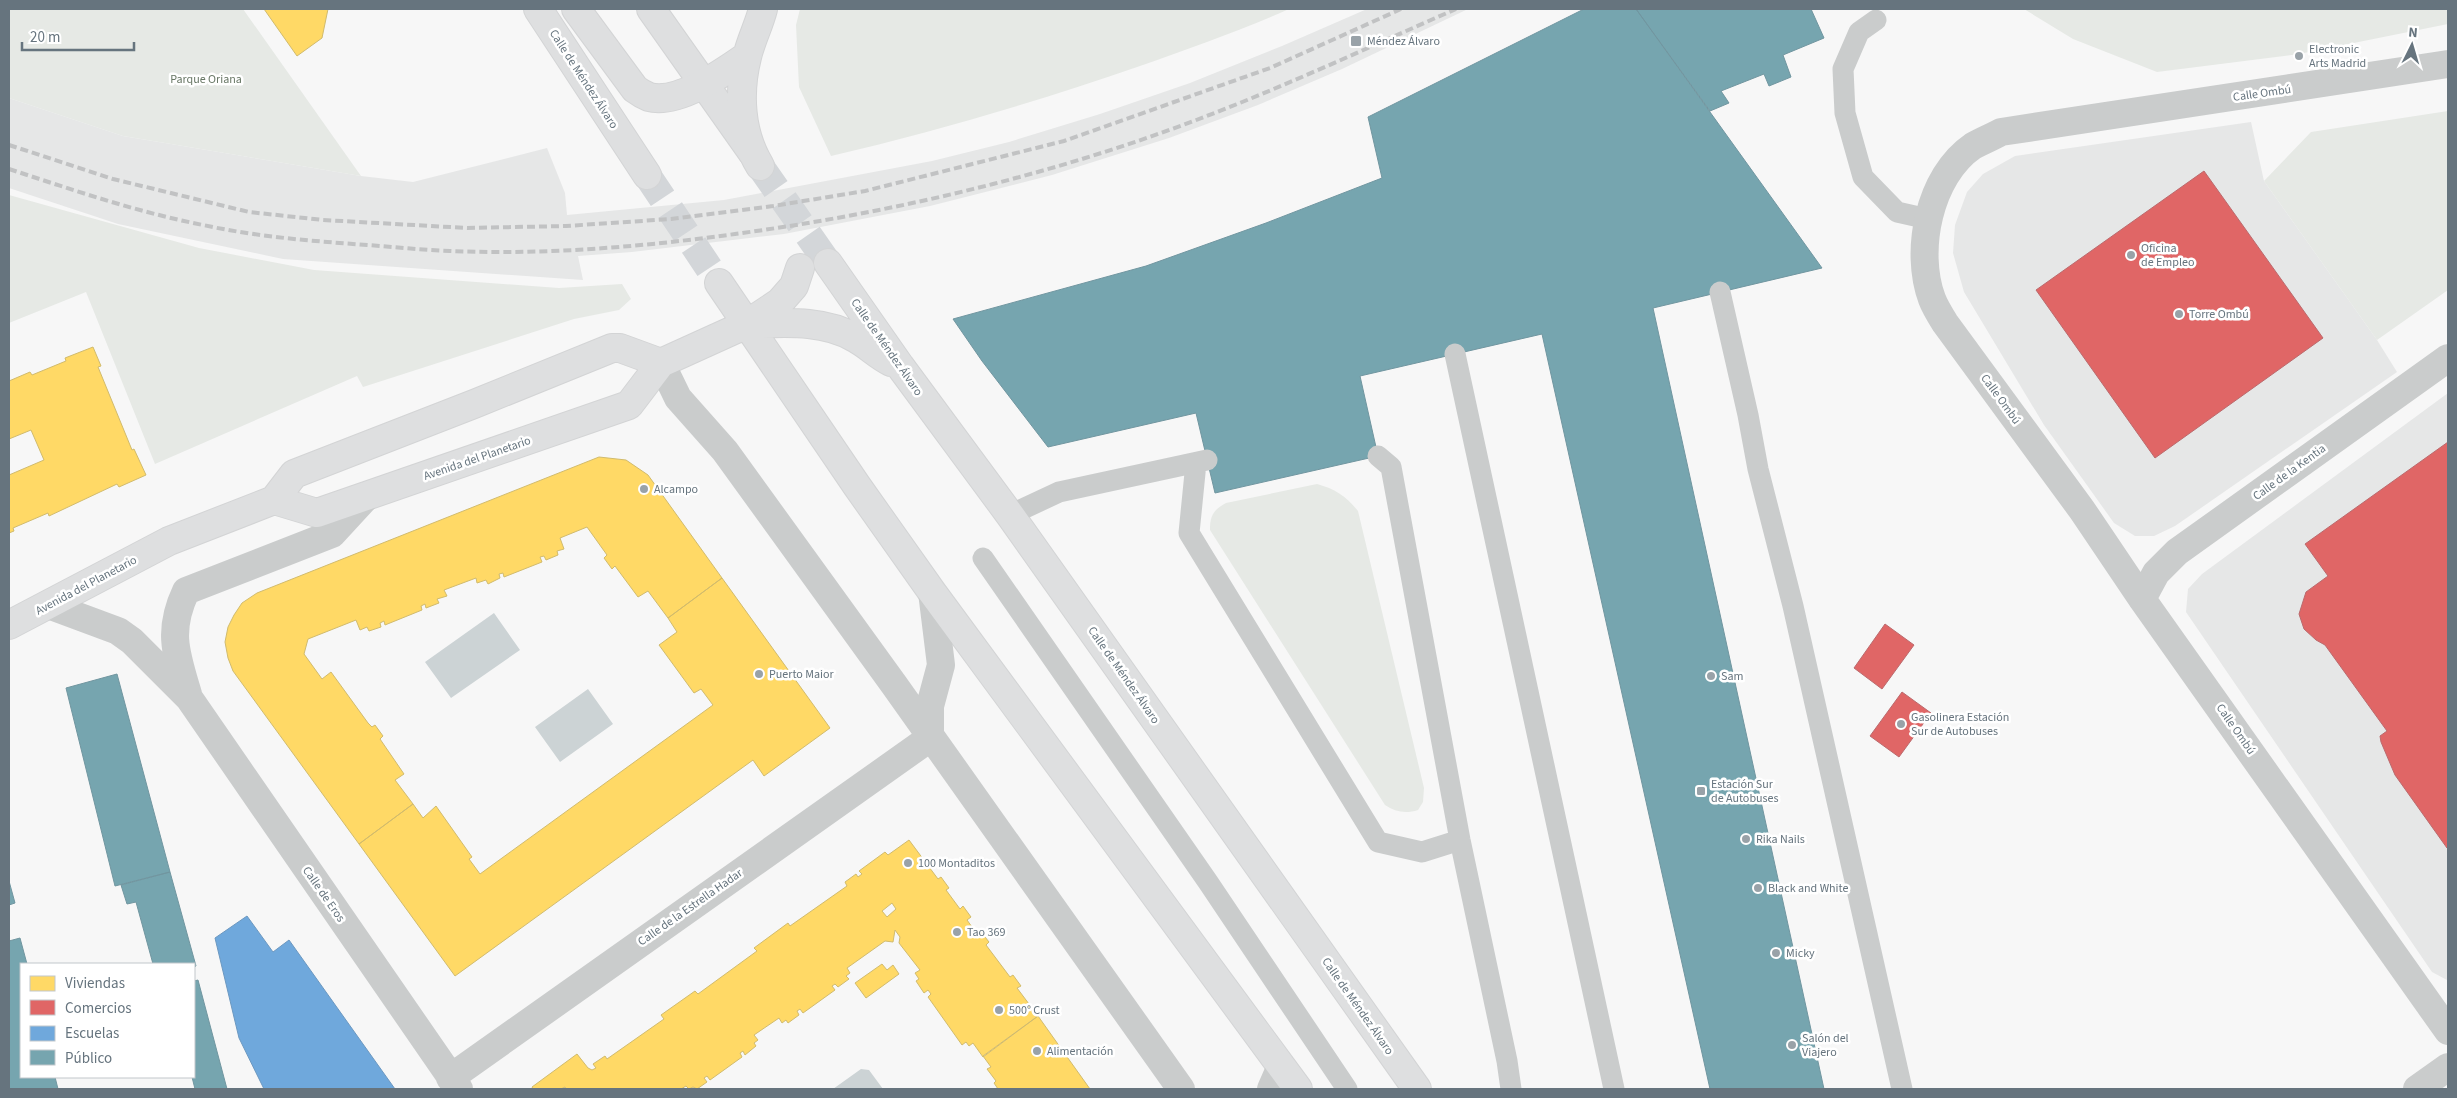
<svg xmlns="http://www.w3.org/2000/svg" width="2457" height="1098" font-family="'Source Sans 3',sans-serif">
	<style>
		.built { fill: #e6e7e7 }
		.green { fill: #e6e9e5 }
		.water { fill: #ccd3d5 }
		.homes { fill: #ffd966; stroke: #d1bb6d; fill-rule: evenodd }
		.shops { fill: #e06666; stroke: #bb6a6d }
		.schools { fill: #6fa8dc; stroke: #6c98c0 }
		.public { fill: #76a5af; stroke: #7196a0 }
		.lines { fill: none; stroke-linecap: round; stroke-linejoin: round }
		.primary-tunnel { stroke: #d3d6d9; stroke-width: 28; stroke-dasharray: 28 14; stroke-linecap: butt }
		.secondary-casing { stroke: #d3d4d5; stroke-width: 30 }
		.primary-casing { stroke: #d3d4d5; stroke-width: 30 }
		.service { stroke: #cacccc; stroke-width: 21 }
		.minor { stroke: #cacccc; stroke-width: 28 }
		.secondary { stroke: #dedfe0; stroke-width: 28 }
		.primary { stroke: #dedfe0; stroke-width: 28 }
		.rail { stroke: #c1c2c3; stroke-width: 4; stroke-dasharray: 8 4; stroke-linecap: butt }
		.poi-dot { fill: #99a2a8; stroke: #fff; stroke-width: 2 }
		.labels { text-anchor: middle; stroke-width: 5; stroke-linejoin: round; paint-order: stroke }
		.poi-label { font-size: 12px; fill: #66747e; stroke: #fff; text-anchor: start }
		.park-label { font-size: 12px; fill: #687765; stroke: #fff }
		.street-label { font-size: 12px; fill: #66747e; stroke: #fff }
	</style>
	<rect width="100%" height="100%" fill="#f7f7f7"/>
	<!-- built -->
	<path class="built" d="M1367,9H1468L1342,69L1258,105L1169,138L1052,175L930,206L784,234L632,252L578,256L583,280L283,259L118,224L9,188V98L123,136L361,176L413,182L547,148L565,193L567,215L724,200L932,161L1009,142L1100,114L1190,83L1282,46Z
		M2251,122L2264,181L2377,340L2397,372L2175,526L2154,536H2135L2114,523L2044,425L1964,292L1953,253L1955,225L1967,192L1983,174L2015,156Z
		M2448,393V979L2447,980L2432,972L2186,612L2188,589L2202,574Z"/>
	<!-- green -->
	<path class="green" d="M9,9H243L361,176L123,136L9,98Z
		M800,9H1289C1240,31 1190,48 1140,66C1039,101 935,132 831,156L799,87L796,25Z
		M2024,9H2448V24L2299,54L2157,72L2073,39Z
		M2448,111V290L2377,340L2264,181L2311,132Z
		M9,195L199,248L314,270L559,288L622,284L631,299L619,310L574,319L363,387L357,376L155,464L86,292L9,323Z
		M1317,484C1335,489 1346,496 1358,511L1424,788L1423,802L1418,810C1406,814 1395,812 1385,805L1210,530C1210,516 1213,510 1226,503Z"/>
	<!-- water -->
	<path class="water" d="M494,613L520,650L451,698L425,662Z
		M588,689L613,724L560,762L535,727Z
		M861,1069L869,1070L883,1089H833Z"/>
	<!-- homes -->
	<path class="homes" d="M264,9H328L322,38L297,56Z
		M93,347L101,366L98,367L132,450L134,449L146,475L119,487L117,484L49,516L48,513L13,528L14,531L9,533V475L44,460L31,430L9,439V381L30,372L32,375L66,361L65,358Z
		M599,457L626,460L648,475L722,578L668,618L648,591L638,597L615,566L612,569L604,558L607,555L587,527L560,538L564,549L557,551L558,555L546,560L544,556L540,557L542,562L504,577L503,573L499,574L500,578L488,584L486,580L477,583L476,578L444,590L447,596L437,599L439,603L426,608L425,604L421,606L422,610L385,625L384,621L380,623L381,627L369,631L367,627L360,630L356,620L308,639L304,654L322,679L331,672L368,723L372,727L375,725L383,736L380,739L404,774L395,780L413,804L359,844L233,671L228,658L225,642L228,627L234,615L242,603L257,593Z
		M722,578L830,728L764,776L753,760L455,976L359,844L413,804L423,818L436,806L472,857L469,859L480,874L713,705L701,689L694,693L659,645L677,632L668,618Z
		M909,840L938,879L941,877L949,888L946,890L960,909L963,906L971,917L967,920L977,934L981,932L989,942L986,945L1010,977L1013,975L1021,986L1017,988L1038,1016L983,1057L973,1043L969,1046L966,1042L962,1045L928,997L931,994L928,990L924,993L916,981L919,979L915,973L920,970L899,943L900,937L895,930L893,942L885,941L847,968L850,973L846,976L849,979L838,987L835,984L832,986L835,990L803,1013L800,1009L797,1011L799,1015L788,1023L786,1020L782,1023L779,1018L754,1035L758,1040L754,1043L756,1046L745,1055L743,1051L740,1053L742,1057L710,1080L707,1076L704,1078L707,1082L697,1089L693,1087L689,1089L686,1086L681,1089H566L565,1087L561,1089H533L532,1087L577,1054L588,1068L592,1070L596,1068L593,1064L605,1056L607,1059L664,1019L661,1015L695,991L698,994L757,951L754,948L788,923L790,926L847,886L845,882L856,874L858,877L862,874L859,871L885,852L888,855ZM892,903L896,909L887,917L882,911Z
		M882,964L887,970L893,965L899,974L866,998L855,983Z
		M1038,1016L1060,1047L1090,1089H998L994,1083L996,1081L987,1069L991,1067L983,1056Z"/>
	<!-- shops -->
	<path class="shops" d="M2204,171L2323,338L2155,458L2036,290Z
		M2448,442V846L2447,848L2395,775L2381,742L2380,736L2387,731L2325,645L2316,640L2304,629L2299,614L2306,592L2328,576L2305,544Z
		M1885,624L1914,645L1882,689L1854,668Z
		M1902,692L1931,713L1899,757L1870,736Z"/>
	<!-- schools -->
	<path class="schools" d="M247,916L273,952L289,940L395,1089H264L239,1038L215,938Z"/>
	<!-- public -->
	<path class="public" d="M1584,9H1636L1822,268L1653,308L1824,1089H1710L1542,334L1360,376L1378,456L1215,493L1196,413L1048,447L982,361L953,319L1146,266L1266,223L1382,178L1368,117Z
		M1636,9H1811L1824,38L1783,55L1791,77L1769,86L1764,74L1721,91L1729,103L1710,111Z
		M117,674L170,872L115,886L66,688Z
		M170,872L196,966L194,967V964H153L136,902L127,904L121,885Z
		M9,881L15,903L9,905Z
		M20,938L27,964H21V1077H55L58,1089H9V941Z
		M198,980L227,1089H195L192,1077H194V981Z"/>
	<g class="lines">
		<!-- primary-tunnel -->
		<path class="primary-tunnel" d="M760,166L828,263
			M647,175L719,283"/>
		<!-- secondary casing -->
		<g class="secondary-casing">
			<path id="secondary" d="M651,9L752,152"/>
		</g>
		<!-- primary casing -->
		<g class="primary-casing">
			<path id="primary" d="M538,9L647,175
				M576,9L635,89C639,92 644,95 649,97C678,105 724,72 747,56
				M760,166C740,133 738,93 747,57C751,40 759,25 763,9
				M828,263L900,366L1010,515L1417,1089
				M719,283L857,486L932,592L1298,1089
				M747,324C783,323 823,319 855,338C868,345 877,355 891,362
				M274,500L317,513L629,405L661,363L747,324L780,302L794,286L800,268
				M9,625L169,541L274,500L294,474L474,404L612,348H620L661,363"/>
		</g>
		<!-- service -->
		<path class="service" d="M1876,20L1859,32L1843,69L1845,113L1863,177L1897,212L1928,219
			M1720,292L1748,415L1758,469L1793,606L1902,1089
			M1455,354L1614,1089
			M1378,456L1391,467L1460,840L1507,1061L1511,1089
			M1196,463L1189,533L1378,842L1422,852L1460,840
			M1010,515L1059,492L1207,460
			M983,558L1208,882L1347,1089"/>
		<!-- minor -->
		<path class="minor" d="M2448,64L2001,132C1992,137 1982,141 1973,146C1929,176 1914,251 1932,299C1935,307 1940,315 1945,323L2082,510L2142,599L2448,1031
			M661,363L678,398L725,451L895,686L1181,1089
			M2142,599L2156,573L2177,552L2448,358
			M48,605L118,631L132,641L189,698L459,1089
			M188,694C176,654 167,631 186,591L332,534L367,496
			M450,1078L930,738V706L941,665L932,592
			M1271,1089L1281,1066
			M2417,1089L2448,1067"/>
		<!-- secondary -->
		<use href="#secondary" class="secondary"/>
		<!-- primary -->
		<use href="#primary" class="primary"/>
		<!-- rail -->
		<path class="rail" d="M9,145L113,179L249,212L323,220L467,228L566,226L671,219L773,206L865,191L1064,141L1270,68L1401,9
			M9,169C73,190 137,212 203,225C258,237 312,241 367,245C395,247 422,250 450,251C545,255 641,247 735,234C883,214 1031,180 1172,129C1269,94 1362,50 1456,9"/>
	</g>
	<!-- markers -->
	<g class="poi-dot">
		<rect x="1350" y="35" width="12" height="12" rx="2.5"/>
		<circle cx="2299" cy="56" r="5"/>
		<circle cx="2131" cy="255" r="5"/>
		<circle cx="2179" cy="314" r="5"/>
		<circle cx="644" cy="489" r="5"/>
		<circle cx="759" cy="674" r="5"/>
		<circle cx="1711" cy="676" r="5"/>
		<circle cx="1901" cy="724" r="5"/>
		<rect x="1696" y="786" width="10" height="10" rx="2.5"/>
		<circle cx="1746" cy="839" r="5"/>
		<circle cx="908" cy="863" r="5"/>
		<circle cx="1758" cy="888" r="5"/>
		<circle cx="957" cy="932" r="5"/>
		<circle cx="1776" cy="953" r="5"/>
		<circle cx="999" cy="1010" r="5"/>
		<circle cx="1792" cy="1045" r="5"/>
		<circle cx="1037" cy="1051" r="5"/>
	</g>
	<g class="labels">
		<!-- poi labels -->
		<g class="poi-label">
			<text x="1367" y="45">Méndez Álvaro</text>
			<text x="2309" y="53">Electronic<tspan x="2309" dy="14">Arts Madrid</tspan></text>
			<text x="2141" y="252">Oficina<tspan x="2141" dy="14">de Empleo</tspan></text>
			<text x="2189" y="318">Torre Ombú</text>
			<text x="654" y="493">Alcampo</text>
			<text x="769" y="678">Puerto Maior</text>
			<text x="1721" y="680">Sam</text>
			<text x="1911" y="721">Gasolinera Estación<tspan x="1911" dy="14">Sur de Autobuses</tspan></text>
			<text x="1711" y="788">Estación Sur<tspan x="1711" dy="14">de Autobuses</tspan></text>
			<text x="1756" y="843">Rika Nails</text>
			<text x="918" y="867">100 Montaditos</text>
			<text x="1768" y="892">Black and White</text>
			<text x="967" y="936">Tao 369</text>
			<text x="1786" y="957">Micky</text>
			<text x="1009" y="1014">500° Crust</text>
			<text x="1802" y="1042">Salón del<tspan x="1802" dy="14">Viajero</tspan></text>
			<text x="1047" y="1055">Alimentación</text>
		</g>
		<!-- park labels -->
		<g class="park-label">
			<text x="206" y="83">Parque Oriana</text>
		</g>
		<!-- street labels -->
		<g class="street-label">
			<text transform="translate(584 79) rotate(57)" y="4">Calle de Méndez Álvaro</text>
			<text transform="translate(2262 93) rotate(-8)" y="4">Calle Ombú</text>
			<text transform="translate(887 347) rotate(55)" y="4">Calle de Méndez Álvaro</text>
			<text transform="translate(2001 399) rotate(54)" y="4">Calle Ombú</text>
			<text transform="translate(477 458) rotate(-19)" y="4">Avenida del Planetario</text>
			<text transform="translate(2289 472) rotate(-36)" y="4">Calle de la Kentia</text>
			<text transform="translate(86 585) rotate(-28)" y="4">Avenida del Planetario</text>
			<text transform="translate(1124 675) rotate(55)" y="4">Calle de Méndez Álvaro</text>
			<text transform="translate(2236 729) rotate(55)" y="4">Calle Ombú</text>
			<text transform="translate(324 894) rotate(55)" y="4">Calle de Eros</text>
			<text transform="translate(690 907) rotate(-35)" y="4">Calle de la Estrella Hadar</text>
			<text transform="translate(1358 1006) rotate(55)" y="4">Calle de Méndez Álvaro</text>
		</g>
	</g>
	<!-- border -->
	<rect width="2457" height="1098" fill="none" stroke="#66747e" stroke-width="20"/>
	<!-- legend -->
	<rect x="20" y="963" width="175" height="115" fill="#ffffff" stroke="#c2c7cb"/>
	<rect x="30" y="976" width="25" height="15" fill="#ffd966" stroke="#c2c7cb"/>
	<text x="65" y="988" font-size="15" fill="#66747e">Viviendas</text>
	<rect x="30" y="1000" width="25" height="15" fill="#e06666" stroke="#c2c7cb"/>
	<text x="65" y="1013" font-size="15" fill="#66747e">Comercios</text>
	<rect x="30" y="1026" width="25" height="15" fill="#6fa8dc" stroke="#c2c7cb"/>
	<text x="65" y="1038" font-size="15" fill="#66747e">Escuelas</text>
	<rect x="30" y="1050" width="25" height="15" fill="#76a5af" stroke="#c2c7cb"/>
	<text x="65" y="1063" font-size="15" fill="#66747e">Público</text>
	<!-- north arrow -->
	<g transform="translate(2412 45) rotate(5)" stroke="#ffffff" stroke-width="4" paint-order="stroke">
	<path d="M0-4L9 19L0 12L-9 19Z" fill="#66747e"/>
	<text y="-8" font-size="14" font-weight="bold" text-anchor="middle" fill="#66747e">N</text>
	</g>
	<!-- scale -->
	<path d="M22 42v8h112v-8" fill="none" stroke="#66747e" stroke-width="2.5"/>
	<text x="30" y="42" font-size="15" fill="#66747e" stroke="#ffffff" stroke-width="4" paint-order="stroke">20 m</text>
</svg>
